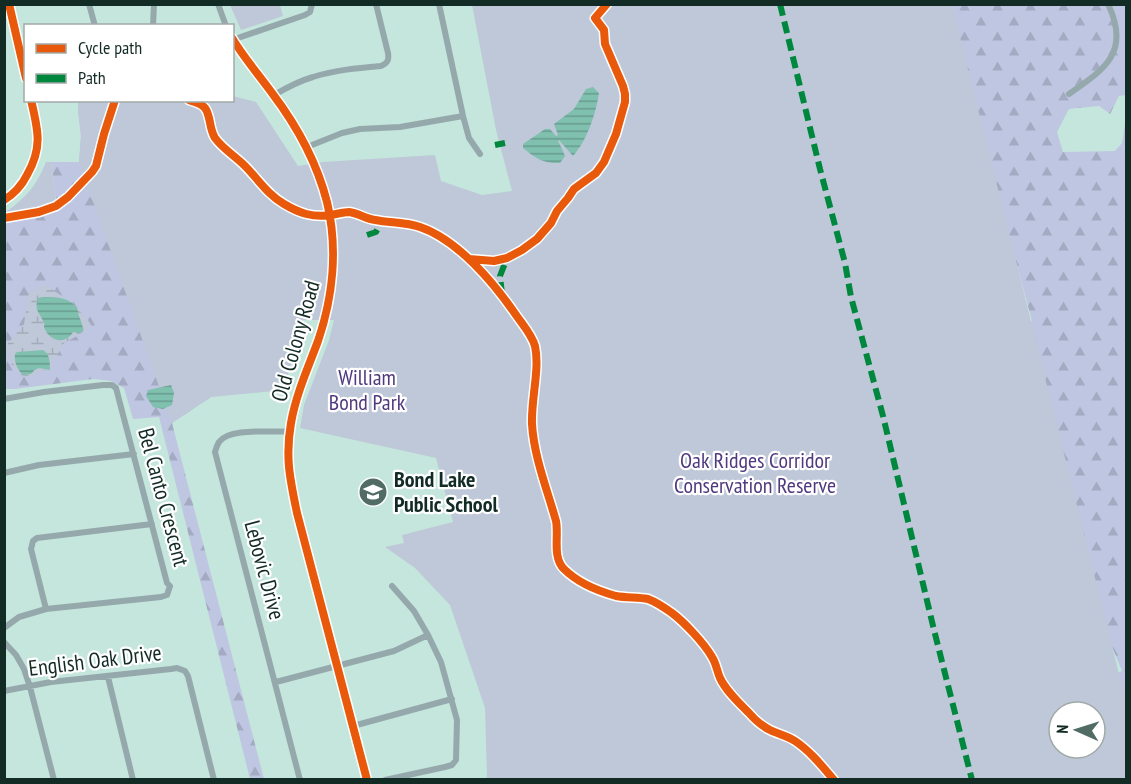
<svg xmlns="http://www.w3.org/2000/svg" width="1131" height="784" font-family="'PT Sans Narrow',sans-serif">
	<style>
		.forest { fill: url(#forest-firs); fill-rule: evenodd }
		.wetland { fill: url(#wetland-marsh) }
		.park { fill: #bec8d8; fill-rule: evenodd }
		.water { fill: url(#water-rules) }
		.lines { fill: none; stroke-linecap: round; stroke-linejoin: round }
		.minor { stroke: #95a9ad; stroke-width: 6 }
		.quiet { stroke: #00873e; stroke-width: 6; stroke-dasharray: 12 6; stroke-linecap: butt }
		.cycleway-casing { stroke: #fff; stroke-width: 11 }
		.cycleway { stroke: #e8590c; stroke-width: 8 }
		.labels { text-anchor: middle; stroke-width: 4.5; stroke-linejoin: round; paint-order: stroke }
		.street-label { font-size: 22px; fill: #132b25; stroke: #fff }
		.park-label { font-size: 22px; fill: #503a7f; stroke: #fff }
		.poi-label { font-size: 22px; font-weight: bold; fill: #132b25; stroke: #fff; text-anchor: start }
	</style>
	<defs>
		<pattern id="forest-firs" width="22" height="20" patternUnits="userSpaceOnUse" patternTransform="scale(1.5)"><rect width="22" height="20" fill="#bfc6e1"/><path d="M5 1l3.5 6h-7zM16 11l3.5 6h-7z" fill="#a3aac1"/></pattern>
		<pattern id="wetland-marsh" width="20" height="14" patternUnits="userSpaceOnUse" patternTransform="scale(1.5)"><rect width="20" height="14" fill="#bec8d8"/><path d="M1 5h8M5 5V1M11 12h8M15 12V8" fill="none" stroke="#a2acb9"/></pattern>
		<pattern id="water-rules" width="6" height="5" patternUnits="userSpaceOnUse" patternTransform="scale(1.5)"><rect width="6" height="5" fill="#80c0af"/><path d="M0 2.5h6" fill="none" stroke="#689c8e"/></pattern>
	</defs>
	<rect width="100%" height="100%" fill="#c5e6dc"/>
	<!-- forest -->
	<path class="forest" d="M774,5H1126V95L1119,96L1110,114L1099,106L1069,109L1057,132L1063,152L1115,151L1122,143L1126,117V760L1095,740V712H1059L968,734L980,779H959L931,657L883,487L819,192ZM982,136L1032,321L954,345L945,359L955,410L968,398L980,396L1001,490L1037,484L1055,564L1076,555V581L1062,612L1095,605L1122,671L1058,693L960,711L831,176Z
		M78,101L211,397L172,423L264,779H250L159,417L133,419L124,388L111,381L93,379L15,389H5L4,215L30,207L56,202L51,162H79L81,136L78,111Z"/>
	<!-- wetland -->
	<path class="wetland" d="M45,285C60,294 83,310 91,325L79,335L64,343L50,368L28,377L21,375L12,365L5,347L24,324L29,294Z"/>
	<!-- park -->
	<path class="park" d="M230,5H280L283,16L241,30Z
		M472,5H952L1126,702V779H484L487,777L485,708L450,605L415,568L385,547L404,543L402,535L453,522L436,458L300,428L304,405L329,340L334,320H303L284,390L211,397L172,423L79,162L81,136L78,111V101L232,100L233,96L256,102L298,166L323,162L435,155L441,181L482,195L512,191L496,130ZM1059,712H1095V748H1059Z
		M46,162H51L56,202L30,207L5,215V213C26,197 36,187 46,162Z"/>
	<!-- water -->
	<path class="water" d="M593,87L599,93C596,113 587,141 573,156L559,140L558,141L562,149L565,156L560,163C544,164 535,158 523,148V144L545,129H550L556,136L558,135L554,124L574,109L586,89Z
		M43,297C54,297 69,297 76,307C78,309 78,313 79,316C81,322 83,325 83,331L79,333L73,332C66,344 52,342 46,331C41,323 47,329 43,321C39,312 34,310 38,298Z
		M43,350C50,354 50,363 50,370C41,369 38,365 31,374L23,375C17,369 14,362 15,354L17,352Z
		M171,385L174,393L172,405L163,409L153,407L146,396L148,390Z"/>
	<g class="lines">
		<!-- minor -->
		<path class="minor" d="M9,4L26,78
			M89,4L95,26
			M218,4L226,26
			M439,4L463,116L469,138L480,154
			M153,26L154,4
			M232,38C244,58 259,75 272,93C297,126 317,163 327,202C338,248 333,297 318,341C308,368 296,394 291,423C285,457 290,479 297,513L367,780
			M232,40L305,15L310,12L312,4
			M1069,94C1105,69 1131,52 1108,4
			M274,95C286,88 299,81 313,77C335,70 358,68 381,66C388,63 389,60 388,53L376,4
			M307,147L342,133L360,129L400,127L463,116
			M4,200C14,194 22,185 27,175C43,147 38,130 31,100
			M4,399L44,392L103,385H112L116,388L161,560L167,583L170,586L167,595L161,597L46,609L19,617L4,628
			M290,431C273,433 230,427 219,442C217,445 216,449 215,452L300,780
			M4,473L39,465L134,454
			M46,609L31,549L33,541L37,538L152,524
			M4,642L16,655L24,669L30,687L54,780
			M108,677L133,780
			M276,682L394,651L428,635
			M4,691L51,682L171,669L177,668L185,671L188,676L214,780
			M353,726L452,699
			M385,780L445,767L452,765L456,760L457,720L441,662L428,635L414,611L392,586"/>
		<!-- quiet -->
		<path class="quiet" d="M780,4L820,169L845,263L851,297L883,416L934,630L972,780
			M495,145L505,143
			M367,235L376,232L382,221
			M502,294L500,276L507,258"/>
		<!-- cycleway casing -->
		<g class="cycleway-casing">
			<path id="cycleway" d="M9,4L26,78
				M232,38C244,58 259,75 272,93C297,126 317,163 327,202C338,248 333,297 318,341C308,368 296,394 291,423C285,457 290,479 297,513L367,780
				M189,100C194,102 201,103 205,108C211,116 209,129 215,138C223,149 235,156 245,166C258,179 267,194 284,204C299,213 313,218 331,215C337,214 344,212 349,212C358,213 366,219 375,220C390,223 406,222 420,227C458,240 494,283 516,315C523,325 532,335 535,346C540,369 531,399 532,424C534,457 547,489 556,521C559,536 552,557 564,569C577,582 598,591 616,596C627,598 638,597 648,599C656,602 665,608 672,613C684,622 704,643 712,657C716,663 717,671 720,678C726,691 739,703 749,713C755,720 762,726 770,730C778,734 788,736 795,741C810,751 822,766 834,780
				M4,200C14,194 22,185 27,175C43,147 38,130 31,100
				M4,218L39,212L56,206L68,197L92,172L96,166L104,134L115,100
				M469,259L494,261L507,258L522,250L537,239L551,223L557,211L568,198L574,189L596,173L604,162L616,134L625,102V94L623,86L605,44L604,30L595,18L607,4"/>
		</g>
		<!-- cycleway -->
		<use href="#cycleway" class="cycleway"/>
	</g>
	<!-- icons -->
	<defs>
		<g id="school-disc" transform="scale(1.5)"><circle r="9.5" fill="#516c65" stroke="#fff"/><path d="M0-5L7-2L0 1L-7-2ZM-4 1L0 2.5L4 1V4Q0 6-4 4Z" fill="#fff"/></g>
	</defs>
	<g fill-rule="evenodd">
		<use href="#school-disc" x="373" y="492"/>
	</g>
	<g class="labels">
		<!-- street labels -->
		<g class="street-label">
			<text transform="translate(295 341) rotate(-74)" y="8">Old Colony Road</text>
			<text transform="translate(164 497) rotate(75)" y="8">Bel Canto Crescent</text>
			<text transform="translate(265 570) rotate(75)" y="8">Lebovic Drive</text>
			<text transform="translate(95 660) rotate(-7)" y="8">English Oak Drive</text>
		</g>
		<!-- park labels -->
		<g class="park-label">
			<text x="367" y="385">William<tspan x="367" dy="25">Bond Park</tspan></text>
			<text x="755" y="468">Oak Ridges Corridor<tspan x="755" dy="25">Conservation Reserve</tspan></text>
		</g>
		<!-- poi labels -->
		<g class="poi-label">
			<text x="394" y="487">Bond Lake<tspan x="394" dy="25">Public School</tspan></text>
		</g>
	</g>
	<!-- border -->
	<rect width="1131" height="784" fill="none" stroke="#132b25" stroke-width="12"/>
	<!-- legend -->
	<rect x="24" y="24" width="210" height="78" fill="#ffffff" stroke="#a1aaa8" stroke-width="1.5"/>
	<rect x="36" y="44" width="30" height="9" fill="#e8590c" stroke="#a1aaa8" stroke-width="1.5"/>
	<text x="78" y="54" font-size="18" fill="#132b25">Cycle path</text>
	<rect x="36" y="74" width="30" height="9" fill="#00873e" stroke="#a1aaa8" stroke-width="1.5"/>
	<text x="78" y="84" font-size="18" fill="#132b25">Path</text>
	<!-- north arrow -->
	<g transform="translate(1077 730) rotate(273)"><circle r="28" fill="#ffffff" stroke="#a1aaa8" stroke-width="1.5"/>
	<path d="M0-4.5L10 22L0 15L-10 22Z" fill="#516c65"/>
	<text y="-9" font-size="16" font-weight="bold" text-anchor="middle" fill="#132b25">N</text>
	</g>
</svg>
